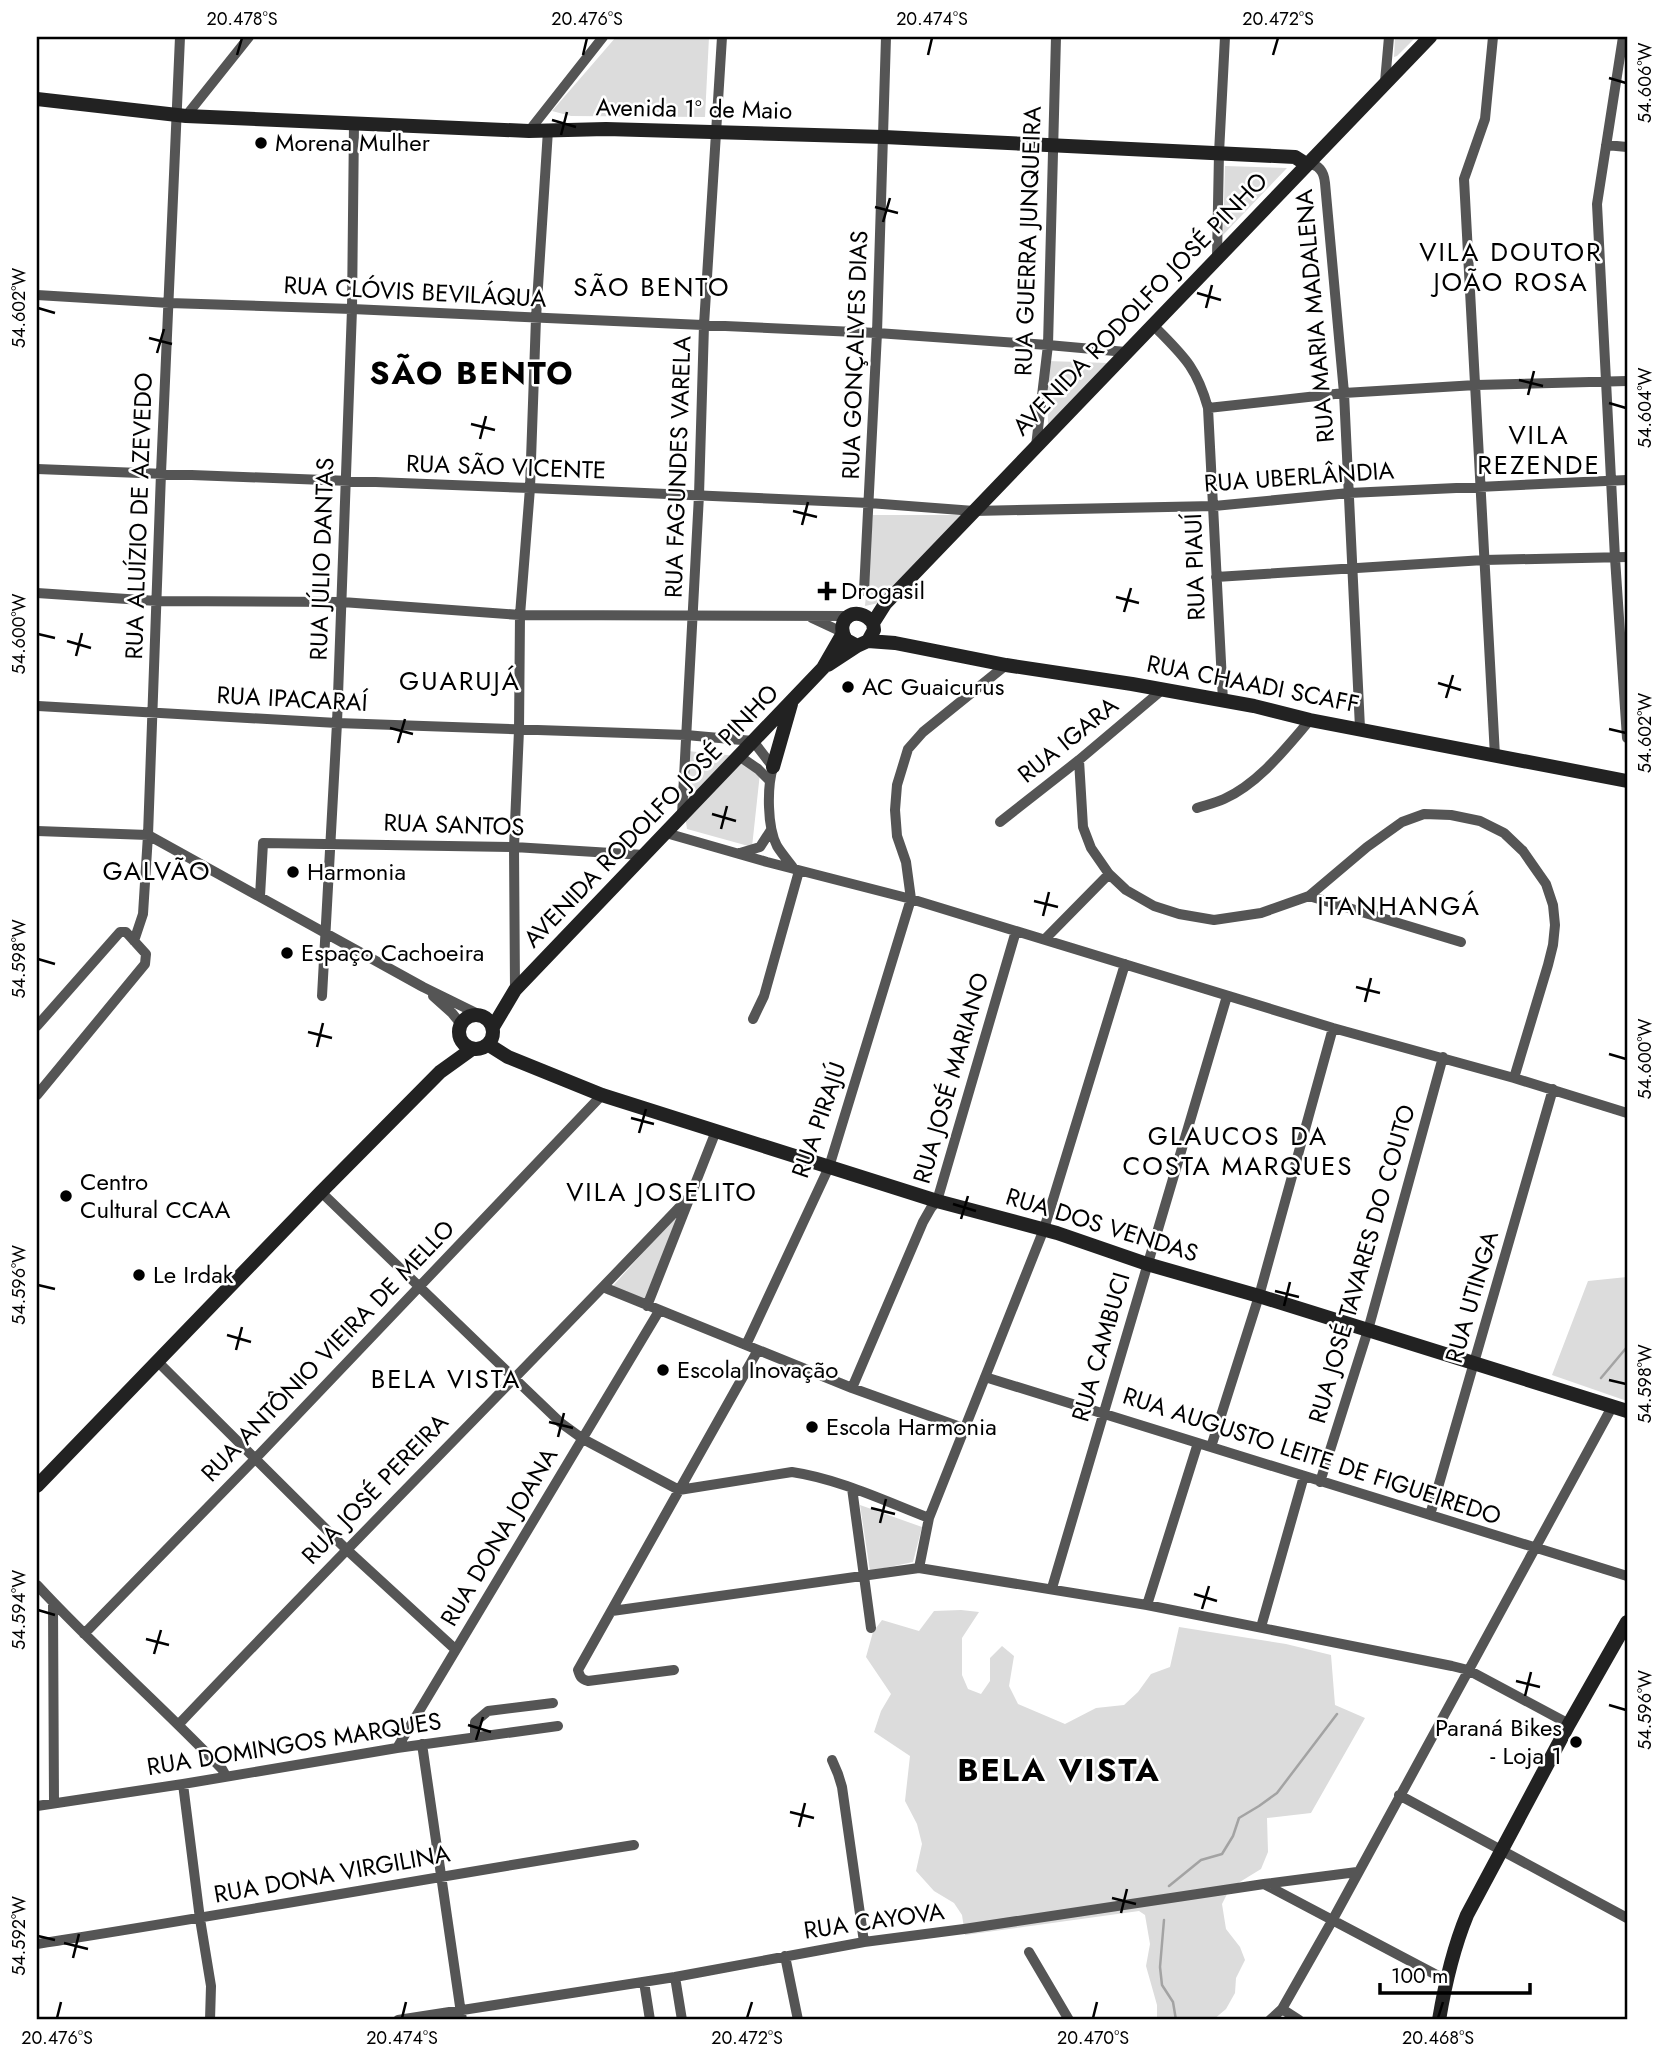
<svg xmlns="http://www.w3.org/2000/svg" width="1664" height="2057" font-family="Jost,sans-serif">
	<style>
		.green { fill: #dcdcdc }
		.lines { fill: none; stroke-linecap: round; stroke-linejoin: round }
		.stream { stroke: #a3a3a3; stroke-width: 2.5 }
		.street { stroke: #555; stroke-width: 10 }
		.secondary { stroke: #222; stroke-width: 14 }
		.ticks { fill: none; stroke: #000; stroke-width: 2.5 }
		.poi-dot { fill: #000; stroke: #fff; stroke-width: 2.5 }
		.labels { text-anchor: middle; stroke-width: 5; stroke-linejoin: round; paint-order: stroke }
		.street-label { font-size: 24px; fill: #000; stroke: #fff }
		.poi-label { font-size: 24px; fill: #000; stroke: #fff; text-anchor: start }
		.neighbourhood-label { font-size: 26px; letter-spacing: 2px; fill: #000; stroke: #fff }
		.district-label { font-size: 32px; font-weight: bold; letter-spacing: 2px; fill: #000; stroke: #fff }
		.neatline { fill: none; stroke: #000; stroke-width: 2.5 }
		.ticks-label { font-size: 18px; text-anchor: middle; fill: #000 }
	</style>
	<rect width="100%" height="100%" fill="#fff"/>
	<!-- green -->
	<path class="green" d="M616,37H709L705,117L571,116L552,111Z
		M1395,37H1416L1397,56L1394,57Z
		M1225,166L1287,168L1223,235Z
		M1047,361L1109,363L1048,424Z
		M873,515H961L883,602L865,606Z
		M688,751L736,756L760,773L752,847L687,829L684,808Z
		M683,1208L644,1302L612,1287Z
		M1627,1277V1401L1552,1375L1588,1281Z
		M860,1505L922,1527L913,1562L870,1571Z
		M961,1610L979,1612L962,1638V1675L968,1689L981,1694L990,1681V1658L1002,1646L1014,1656L1009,1686L1018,1704L1065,1724L1096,1708L1124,1705L1138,1692L1151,1674L1170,1667L1179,1627L1286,1644L1331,1655L1335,1705L1365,1718L1311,1813L1267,1818L1268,1852L1261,1869L1230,1888L1222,1904L1226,1929L1240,1947L1245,1960L1236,1978L1235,1993L1226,2009L1213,2020H1157V2005L1146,1966L1150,1944L1145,1915L1139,1911L965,1935L962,1915L954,1903L934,1891L916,1871L922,1844L917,1824L905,1801L910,1756L874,1732L881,1711L891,1694L866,1657L873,1632L882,1620L919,1631L934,1611Z"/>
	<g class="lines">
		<!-- stream -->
		<path class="stream" d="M1601,1378L1627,1347
			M1169,1886L1201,1860L1222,1854L1233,1836L1239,1818L1259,1806L1277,1793L1337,1714
			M1164,1920L1160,1967L1162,1985L1173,2002L1176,2020"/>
		<!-- street -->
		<path class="street" d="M1493,37L1485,119L1464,179L1495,756
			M1623,37L1597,204L1615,558L1627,738
			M1385,82L1389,37
			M186,116L249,37
			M529,131L603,37
			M1606,145L1627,147
			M1306,164C1319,163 1324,172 1325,183L1344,393L1360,728
			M1217,257L1219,153L1225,37
			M37,295L169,303L352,309L877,333L1048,345L1126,352
			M1152,324C1182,355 1196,365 1208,408L1223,701
			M1208,408L1344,393L1476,385L1627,381
			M1036,446L1048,345L1056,37
			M37,469L530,488L869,503L974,511L1214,506L1349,493L1627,480
			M1216,577L1484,560L1627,557
			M864,591L877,333L886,37
			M37,593L157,601L342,602L520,615L848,616
			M812,618L842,632
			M38,706L337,723L686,735L753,741L773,767C767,787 767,827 777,846C782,854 789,862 794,869
			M739,756L758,769L769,780
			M1079,760L1083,827L1091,848L1109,874L1126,890L1154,906L1179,914L1214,920L1261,913L1309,896L1367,847L1402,822L1424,814L1451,815L1480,821L1504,833L1523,851L1546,884L1553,905L1555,925L1553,945L1548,965L1514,1078
			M1197,808C1206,805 1215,803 1224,799C1259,783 1285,749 1310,720
			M682,815L699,495L704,325L722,37
			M1000,822L1079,760L1162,690
			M37,831L148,835L423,987L480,1015
			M666,833L767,862L911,899L1333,1028L1514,1078L1627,1113
			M740,853L760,847L771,830
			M260,896L263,843L514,847L644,855
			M1309,896L1461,942
			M1045,939L1109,874
			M134,941L143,914L148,835L161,473L180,37
			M515,990L514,847L519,730L520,615L530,488L536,318L548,130
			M322,996L337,723L352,309L354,123
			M433,996L452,1013L461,1024
			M753,1019L764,996L799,871
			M37,1026L120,932H126L146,954L145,964L37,1095
			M321,1192L514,1378L561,1423L583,1439L679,1490L792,1472C839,1479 885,1501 929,1518
			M603,1287L852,1388L963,1428
			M647,1306L716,1131
			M746,1345L829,1167L911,899L906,862L897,836L895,810L897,785L908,749L923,732L1006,665
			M157,1361L346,1549L455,1649
			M985,1377L1627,1576
			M852,1388L923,1222L931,1208L937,1201L1016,931
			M1211,1447L1259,1296L1333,1028
			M1320,1482L1368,1330L1443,1057
			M852,1488L871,1628
			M1430,1515L1553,1089
			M919,1568L929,1518L1044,1229L1125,964
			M37,1585C96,1649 162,1706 222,1769L226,1776
			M1052,1588L1227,996
			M53,1602L54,1803
			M1147,1605L1198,1443
			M612,1611L919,1568L1147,1605L1452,1666L1468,1670L1569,1724
			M1261,1627L1304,1476
			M84,1634L254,1460L602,1095
			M674,1670L588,1681C581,1679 580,1677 578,1670L758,1350
			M179,1724C348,1546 522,1373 691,1195
			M475,1737V1722L488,1711L553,1703
			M422,1744L462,2020
			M397,1748L659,1311
			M832,1760L838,1774L842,1787L864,1942
			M183,1784L200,1919L211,1986L210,2020
			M1399,1795L1627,1918
			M37,1806L183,1784L397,1748L558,1726
			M1264,1884L1446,1980
			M37,1944C236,1913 434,1877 634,1845
			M1029,1952L1069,2020
			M785,1956L798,2020
			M675,1977L682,2020
			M644,1982L650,2020
			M1282,2009L1299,2020
			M398,2020L675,1977L864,1942L964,1929L1264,1884L1357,1872
			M1270,2020L1282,2009L1332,1921L1612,1407"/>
		<!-- secondary -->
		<path class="secondary" d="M37,99L186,116L529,131L606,129L884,137L1295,157L1306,164
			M873,623L885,604L1430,37
			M868,641L895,643L1006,665L1132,684L1254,706L1310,720L1627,781
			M828,665L857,646L868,641L874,630L873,623C857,603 833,619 846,640L857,646
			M773,767L791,704
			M459 1032a17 17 0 1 1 34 0a17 17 0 1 1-34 0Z
			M493,1027L515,990L823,668L842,635
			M489,1045L508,1057L602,1095L937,1201L1057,1233L1147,1264L1259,1296L1627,1411
			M37,1486L321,1192L440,1072L472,1049
			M1439,2020C1445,1984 1453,1949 1467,1915L1569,1724L1627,1622"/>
	</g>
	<!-- ticks -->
	<path class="ticks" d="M237,55L242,38M583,55L587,38M928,55L932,38M1273,55L1278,38M1609,78L1626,83M552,120L576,127M561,135L567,112M875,207L898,213M883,222L890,198M1197,293L1221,300M38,308L55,313M1206,308L1212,285M149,338L172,344M157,353L164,329M1519,380L1543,386M1528,395L1534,371M1609,403L1626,408M471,424L495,430M480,439L486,416M793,511L817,517M802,525L808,502M1116,597L1139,603M1124,612L1131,588M38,634L55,638M67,641L91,648M76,656L82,633M1438,683L1461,690M1446,698L1453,675M390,728L413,734M1609,729L1626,733M398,743L405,719M712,814L736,821M721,829L727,806M1034,901L1058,907M1043,916L1049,892M38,959L55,964M1356,987L1380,993M1365,1002L1371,978M308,1032L332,1038M317,1047L323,1023M1609,1054L1626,1059M631,1118L654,1124M639,1133L646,1109M953,1204L976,1211M961,1219L968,1196M38,1285L55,1289M1275,1291L1299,1297M1284,1306L1290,1282M227,1335L251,1342M236,1350L242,1327M1609,1380L1626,1384M549,1422L573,1428M558,1437L564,1413M871,1508L895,1514M880,1523L886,1499M1194,1594L1217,1601M1202,1609L1209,1586M38,1610L55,1615M146,1639L169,1645M154,1654L161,1630M1516,1681L1540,1687M1525,1696L1531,1672M1609,1705L1626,1710M468,1725L491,1732M476,1740L483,1717M790,1812L814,1818M799,1827L805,1803M1112,1898L1136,1904M1121,1913L1127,1889M38,1936L55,1940M64,1943L88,1949M73,1958L79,1934M57,2018L61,2002M402,2018L406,2002M747,2018L752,2002M1093,2018L1097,2002M1438,2018L1443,2002"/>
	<!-- markers -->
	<g class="poi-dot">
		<circle cx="261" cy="143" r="7"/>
		<path d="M823.5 580.5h7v7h7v7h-7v7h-7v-7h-7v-7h7z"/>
		<circle cx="848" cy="687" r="7"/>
		<circle cx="293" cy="872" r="7"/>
		<circle cx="287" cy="953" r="7"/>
		<circle cx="66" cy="1196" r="7"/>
		<circle cx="139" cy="1275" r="7"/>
		<circle cx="663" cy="1370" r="7"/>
		<circle cx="812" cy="1427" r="7"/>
		<circle cx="1576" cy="1742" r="7"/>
	</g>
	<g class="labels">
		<!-- street labels -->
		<g class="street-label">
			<text transform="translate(694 109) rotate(1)" y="8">Avenida 1º de Maio</text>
			<text transform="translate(1028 241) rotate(-88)" y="8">RUA GUERRA JUNQUEIRA</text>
			<text transform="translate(415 292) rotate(3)" y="8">RUA CLÓVIS BEVILÁQUA</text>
			<text transform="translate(1140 304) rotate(-46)" y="8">AVENIDA RODOLFO JOSÉ PINHO</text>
			<text transform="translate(1315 316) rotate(-95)" y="8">RUA MARIA MADALENA</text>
			<text transform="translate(855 355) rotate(-88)" y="8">RUA GONÇALVES DIAS</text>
			<text transform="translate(506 467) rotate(2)" y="8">RUA SÃO VICENTE</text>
			<text transform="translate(678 467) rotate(-88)" y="8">RUA FAGUNDES VARELA</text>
			<text transform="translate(1299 477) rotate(-4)" y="8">RUA UBERLÂNDIA</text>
			<text transform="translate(139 516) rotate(-88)" y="8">RUA ALUÍZIO DE AZEVEDO</text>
			<text transform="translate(322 559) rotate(-88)" y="8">RUA JÚLIO DANTAS</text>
			<text transform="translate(1195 567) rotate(-92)" y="8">RUA PIAUÍ</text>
			<text transform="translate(1253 684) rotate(11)" y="8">RUA CHAADI SCAFF</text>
			<text transform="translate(292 699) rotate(3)" y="8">RUA IPACARAÍ</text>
			<text transform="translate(1068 740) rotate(-39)" y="8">RUA IGARA</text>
			<text transform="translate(651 816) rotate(-46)" y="8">AVENIDA RODOLFO JOSÉ PINHO</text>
			<text transform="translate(454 825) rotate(2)" y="8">RUA SANTOS</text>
			<text transform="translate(951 1078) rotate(-74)" y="8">RUA JOSÉ MARIANO</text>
			<text transform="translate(819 1120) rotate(-71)" y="8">RUA PIRAJÚ</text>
			<text transform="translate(1102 1225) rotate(17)" y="8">RUA DOS VENDAS</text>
			<text transform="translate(1362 1264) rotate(-74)" y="8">RUA JOSÉ TAVARES DO COUTO</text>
			<text transform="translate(1472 1297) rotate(-74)" y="8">RUA UTINGA</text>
			<text transform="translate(1101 1347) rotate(-74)" y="8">RUA CAMBUCI</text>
			<text transform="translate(328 1351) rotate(-46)" y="8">RUA ANTÔNIO VIEIRA DE MELLO</text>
			<text transform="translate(1312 1456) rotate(18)" y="8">RUA AUGUSTO LEITE DE FIGUEIREDO</text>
			<text transform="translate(375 1489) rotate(-46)" y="8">RUA JOSÉ PEREIRA</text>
			<text transform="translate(499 1537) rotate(-59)" y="8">RUA DONA JOANA</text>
			<text transform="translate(294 1744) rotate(-9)" y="8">RUA DOMINGOS MARQUES</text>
			<text transform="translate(332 1874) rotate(-10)" y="8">RUA DONA VIRGILINA</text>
			<text transform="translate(874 1921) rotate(-8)" y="8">RUA CAYOVA</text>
		</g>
		<!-- poi labels -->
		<g class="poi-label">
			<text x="275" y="151">Morena Mulher</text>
			<text x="841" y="599">Drogasil</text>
			<text x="862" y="695">AC Guaicurus</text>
			<text x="307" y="880">Harmonia</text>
			<text x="301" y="961">Espaço Cachoeira</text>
			<text x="80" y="1190">Centro<tspan x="80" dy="28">Cultural CCAA</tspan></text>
			<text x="153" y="1283">Le Irdak</text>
			<text x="677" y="1378">Escola Inovação</text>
			<text x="826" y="1435">Escola Harmonia</text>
			<text x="1562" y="1736" text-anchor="end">Paraná Bikes<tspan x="1562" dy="28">- Loja 1</tspan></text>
		</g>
		<!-- neighbourhood labels -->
		<g class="neighbourhood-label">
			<text x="1511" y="261">VILA DOUTOR<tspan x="1511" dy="30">JOÃO ROSA</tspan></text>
			<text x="652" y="296">SÃO BENTO</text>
			<text x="1539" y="444">VILA<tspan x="1539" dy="30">REZENDE</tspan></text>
			<text x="460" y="690">GUARUJÁ</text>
			<text x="157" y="880">GALVÃO</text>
			<text x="1399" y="915">ITANHANGÁ</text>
			<text x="1238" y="1145">GLAUCOS DA<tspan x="1238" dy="30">COSTA MARQUES</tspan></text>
			<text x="662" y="1201">VILA JOSELITO</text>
			<text x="446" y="1388">BELA VISTA</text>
		</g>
		<!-- district labels -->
		<g class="district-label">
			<text x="472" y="384">SÃO BENTO</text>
			<text x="1059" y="1781">BELA VISTA</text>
		</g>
	</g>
	<!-- border -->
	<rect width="1664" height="2057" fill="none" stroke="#ffffff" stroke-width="77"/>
	<!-- scale -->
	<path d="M1380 1983v10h150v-10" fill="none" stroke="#000000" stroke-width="3.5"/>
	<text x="1391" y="1983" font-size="21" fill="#000000" stroke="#ffffff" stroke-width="5" paint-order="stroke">100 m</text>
	<rect x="38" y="38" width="1588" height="1980" class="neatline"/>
	<g class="ticks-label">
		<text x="242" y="25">20.478°S</text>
		<text x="587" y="25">20.476°S</text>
		<text x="932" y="25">20.474°S</text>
		<text x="1278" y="25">20.472°S</text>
		<text transform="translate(1645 83) rotate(-90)" y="6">54.606°W</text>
		<text transform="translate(19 308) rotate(-90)" y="6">54.602°W</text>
		<text transform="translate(1645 408) rotate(-90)" y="6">54.604°W</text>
		<text transform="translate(19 634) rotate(-90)" y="6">54.600°W</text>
		<text transform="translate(1645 733) rotate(-90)" y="6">54.602°W</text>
		<text transform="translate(19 959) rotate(-90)" y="6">54.598°W</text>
		<text transform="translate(1645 1059) rotate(-90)" y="6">54.600°W</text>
		<text transform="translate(19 1285) rotate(-90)" y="6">54.596°W</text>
		<text transform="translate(1645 1384) rotate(-90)" y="6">54.598°W</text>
		<text transform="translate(19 1610) rotate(-90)" y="6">54.594°W</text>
		<text transform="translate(1645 1710) rotate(-90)" y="6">54.596°W</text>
		<text transform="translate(19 1936) rotate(-90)" y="6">54.592°W</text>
		<text x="57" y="2044">20.476°S</text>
		<text x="402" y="2044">20.474°S</text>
		<text x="747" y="2044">20.472°S</text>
		<text x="1093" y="2044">20.470°S</text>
		<text x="1438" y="2044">20.468°S</text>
	</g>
</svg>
